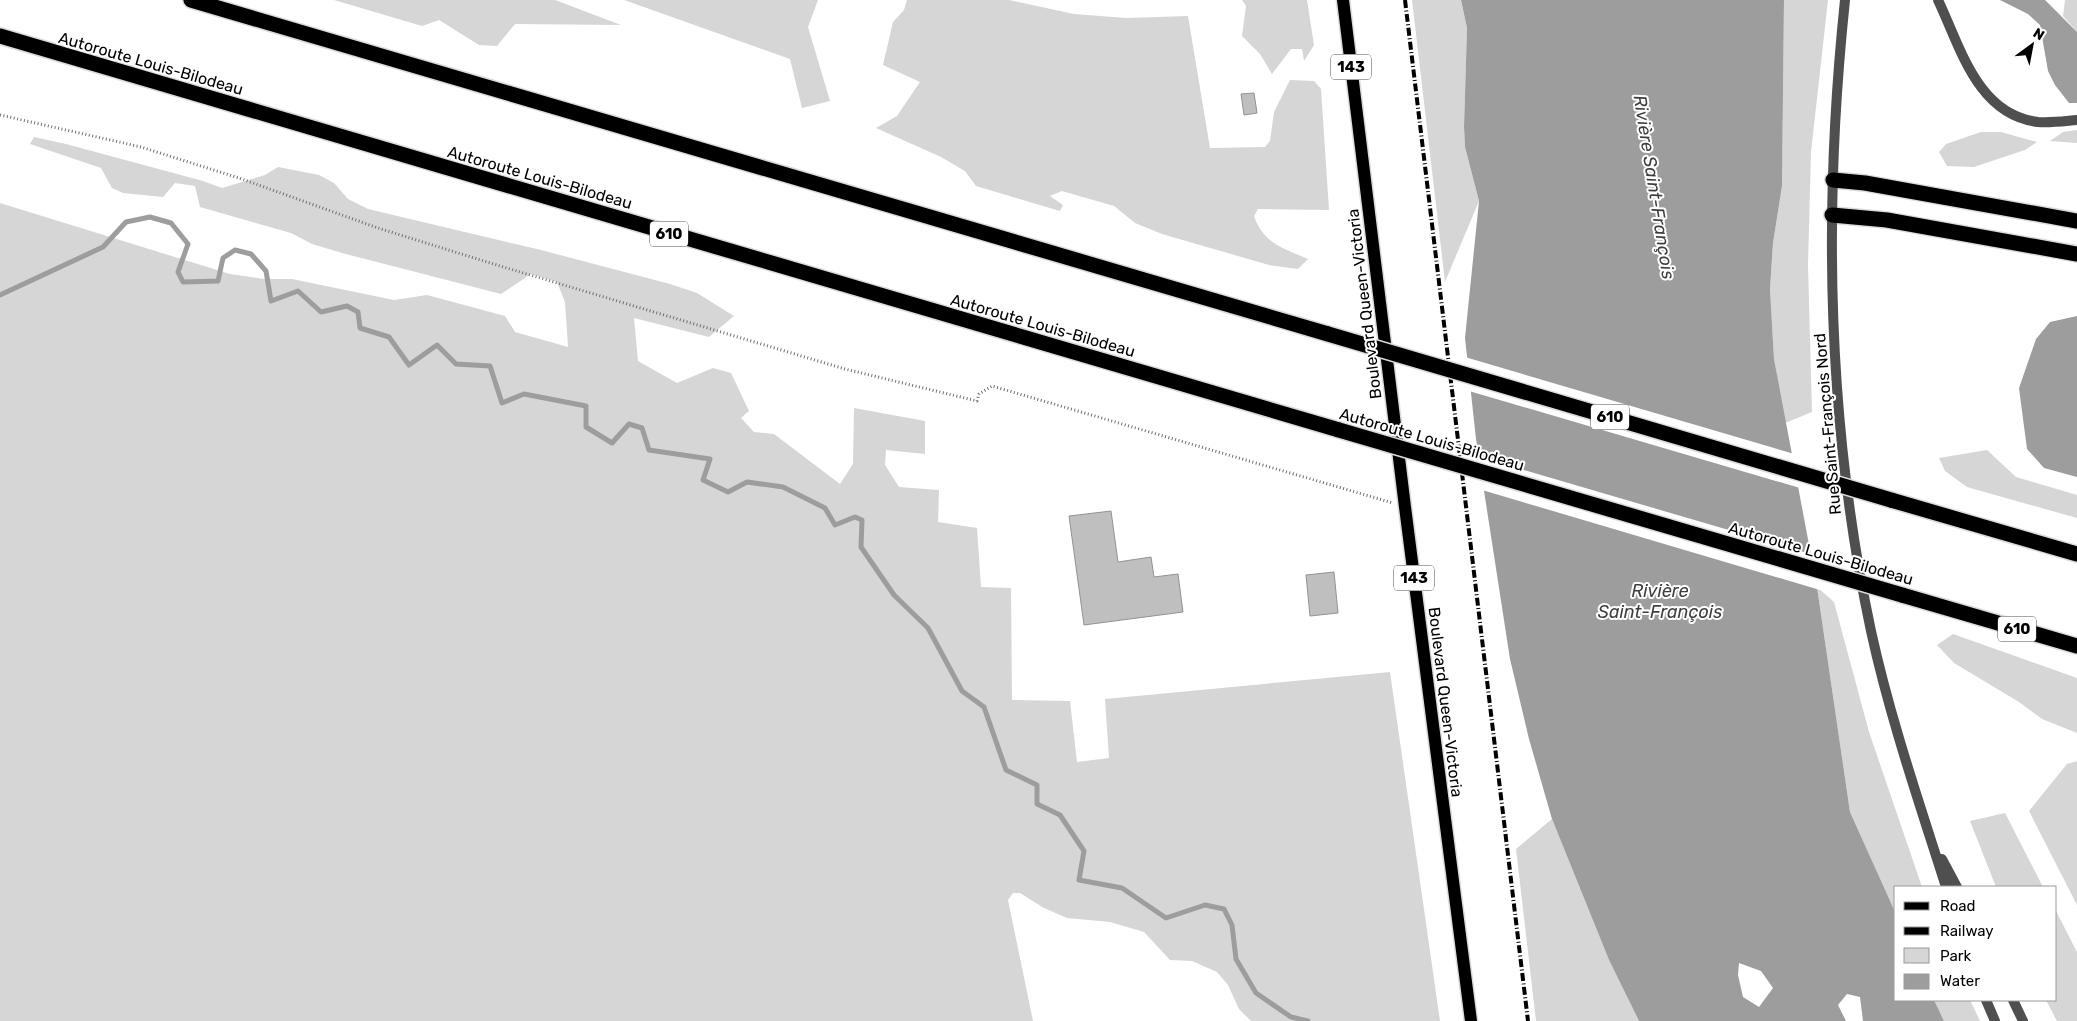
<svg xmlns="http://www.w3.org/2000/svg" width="2077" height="1021" font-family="Rubik,sans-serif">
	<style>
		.green { fill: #d6d6d6 }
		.water { fill: #9d9d9d; fill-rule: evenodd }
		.pier { fill: #fff }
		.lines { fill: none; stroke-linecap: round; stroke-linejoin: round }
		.stream { stroke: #9d9d9d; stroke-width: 5 }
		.building { fill: #bfbfbf; stroke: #939393 }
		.primary-casing { stroke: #dbdbdb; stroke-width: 15 }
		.motorway-casing { stroke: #dbdbdb; stroke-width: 18 }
		.path { stroke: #717171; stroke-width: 3; stroke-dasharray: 1 2.5; stroke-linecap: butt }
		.minor { stroke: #4f4f4f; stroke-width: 10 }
		.tertiary { stroke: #4f4f4f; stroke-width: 10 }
		.primary { stroke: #000; stroke-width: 12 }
		.motorway { stroke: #000; stroke-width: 15 }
		.rail { stroke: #000; stroke-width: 4; stroke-dasharray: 8 2.5 1 2.5; stroke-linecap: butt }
		.motorway-bridge-casing { stroke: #dbdbdb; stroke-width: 18; stroke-linecap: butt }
		.motorway-bridge { stroke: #000; stroke-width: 15 }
		.labels { text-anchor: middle; stroke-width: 4; stroke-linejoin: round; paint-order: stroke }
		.shield { fill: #fff; stroke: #4c4c4c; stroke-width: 1 }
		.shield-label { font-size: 15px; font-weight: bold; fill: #000 }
		.street-label { font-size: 16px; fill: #000; stroke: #fff }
		.water-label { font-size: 18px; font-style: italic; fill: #3e3e3e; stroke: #fff }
	</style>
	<rect width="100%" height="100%" fill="#fff"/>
	<!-- green -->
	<path class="green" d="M334,0H555L621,25L515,24L497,46L479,45L439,20L422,26Z
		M624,0H818L808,27L830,101L802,108L790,59Z
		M907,0H1009L1074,14L1126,18L1188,16L1210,148L1265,147L1270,141L1274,112L1290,80L1314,81L1321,89L1329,210L1258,209L1254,216C1263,243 1283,248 1308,259L1298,269L1269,265L1162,234L1135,223L1114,206L1062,191L1050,196L1063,205L1060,211L976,186L965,171L941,157L876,128L897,116L920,82L883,65L893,22L904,10Z
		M1242,0H1307L1314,45L1304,61L1302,49H1291L1272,74L1260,54L1242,36L1246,6Z
		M1412,0H1461L1467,28L1464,127L1465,147L1479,201L1445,282Z
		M1784,0H1828L1811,152L1808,265L1812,412L1785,423L1774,359L1770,289L1773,243L1782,186Z
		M2065,0H2077V32L2063,16Z
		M2077,130V143L2050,141L2063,132Z
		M1981,132H2001L2037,142L2025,150L1974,167L1947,166L1939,152L1946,144Z
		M34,137L66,144L203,181L222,188L265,175L278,167L319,175L334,183L348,199L368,209L541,250L670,284L697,293L734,316L709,337L634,318L638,361L677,383L713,368L731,373L749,411L741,418L754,432L774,434L840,484L853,464L854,408L925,421V454L886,450L885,465L899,487L939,490L938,522L977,528L981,587L1011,588L1012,700L1070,701L1077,762L1109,758L1105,699L1390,672L1440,1021H1251L1239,1009L1228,985L1217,972L1192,961L1170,960L1144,932L1110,922L1067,918L1044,908L1020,893H1013L1008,900L1033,1021H0V203L230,274L265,279H292L394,300L427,295L505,316L515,332L568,347L565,302L557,282L531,274L501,294L342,253L312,244L291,233L200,207L195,186L175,183L163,197L123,193L112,188L101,168L30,144Z
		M1987,450L2016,477L2077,495V518L1967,487L1945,471L1939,458Z
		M1817,587L1834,602L1869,732L1922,887H1896V914L1850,812Z
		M1953,634L2077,678V733L2042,719L2019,702L1954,663L1937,645Z
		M2077,761V905L2029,811L2067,764Z
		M2005,813L2043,887H1996L1970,821Z
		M1552,819L1609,960L1639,1021H1536L1516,849Z
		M2056,911L2077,952V1021H2057L2046,1000H2056Z
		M1934,1000H1970L1980,1021H1944Z"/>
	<!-- water -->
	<path class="water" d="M1461,0H1784L1782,186L1773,243L1770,289L1774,359L1817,587L1850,812L1896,914V1000H1934L1944,1021H1863L1860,997L1847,994L1838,1005L1846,1021H1639L1609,960L1552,819L1529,739L1510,659L1476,439L1465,338L1479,201L1465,147L1464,127L1467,28ZM1739,963L1761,971L1773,988L1759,1007L1743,997L1738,975Z
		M2000,0H2045L2077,32V103H2069L2055,85L2048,71L2040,25L2028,14Z
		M2077,316V477L2044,468L2027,449L2019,388L2036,339L2050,322Z"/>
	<!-- pier -->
	<path class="pier" d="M1465,357L1794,454L1800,488L1469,391Z
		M1476,456L1814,555L1820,590L1482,490Z"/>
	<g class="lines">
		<!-- stream -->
		<path class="stream" d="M0,295L103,247L126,222L150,217L171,223L188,244L178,272L183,282L218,281L223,258L235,250L251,254L266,271L271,301L298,291L321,312L347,306L358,312L360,328L389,337L409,365L437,345L456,364L490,366L502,403L524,394L586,406V427L612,443L629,424L642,428L649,450L710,459L703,480L728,492L747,482L783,487L825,508L835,525L855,517L862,520L861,547L894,595L928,628L962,691L984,707L1006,770L1037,785V804L1060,815L1084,851L1079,880L1122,888L1166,918L1205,905L1224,909L1232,925L1236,959L1256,993L1291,1017L1308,1021"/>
	</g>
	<!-- building -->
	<path class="building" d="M1254,93L1257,113L1244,115L1241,94Z
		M1111,511L1118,562L1151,557L1154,577L1178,574L1183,612L1084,625L1069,516Z
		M1334,572L1338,613L1310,616L1306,575Z"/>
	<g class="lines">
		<!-- primary casing -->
		<g class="primary-casing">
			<path id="primary" d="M1343,0L1405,507L1471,1021"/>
		</g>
		<!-- motorway casing -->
		<g class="motorway-casing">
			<path id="motorway" d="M191,0L1328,334
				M0,36L1339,430
				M1833,180L1865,183L2077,221
				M1832,215L1887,220L2077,254
				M1891,500L2077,554
				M1902,595L2077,646"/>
		</g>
		<!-- path -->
		<path class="path" d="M0,115L141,147L239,178L378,228L500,266L845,369L977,401L979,394L992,386L1393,503"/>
		<!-- minor -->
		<path class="minor" d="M1938,0C1960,46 1977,115 2038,122C2051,123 2065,121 2077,120"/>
		<!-- tertiary -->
		<path class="tertiary" d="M1845,0C1823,210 1827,424 1871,631C1890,718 1919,802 1946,887
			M1942,859L1957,887
			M1986,1000L1995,1021
			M2013,1000L2023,1021"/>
		<!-- primary -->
		<use href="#primary" class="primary"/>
		<!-- motorway -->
		<use href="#motorway" class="motorway"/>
		<!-- rail -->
		<path class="rail" d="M1405,0L1528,1021"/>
		<!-- motorway-bridge casing -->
		<g class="motorway-bridge-casing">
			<path id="motorway-bridge" d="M1328,334L1891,500
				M1339,430L1902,595"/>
		</g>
		<!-- motorway-bridge -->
		<use href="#motorway-bridge" class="motorway-bridge"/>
	</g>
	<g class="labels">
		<!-- shield labels -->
		<g class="shield">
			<rect x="1331" y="54.5" width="40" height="25" rx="4"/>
			<rect x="650" y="221.5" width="38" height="25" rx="4"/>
			<rect x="1591" y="404.5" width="38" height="25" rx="4"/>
			<rect x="1394" y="565.5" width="40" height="25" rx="4"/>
			<rect x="1998" y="616.5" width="38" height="25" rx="4"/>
		</g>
		<g class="shield-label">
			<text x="1351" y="72">143</text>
			<text x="669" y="239">610</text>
			<text x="1610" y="422">610</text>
			<text x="1414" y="583">143</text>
			<text x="2017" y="634">610</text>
		</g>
		<!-- street labels -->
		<g class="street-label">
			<text transform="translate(151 63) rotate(16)" y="6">Autoroute Louis-Bilodeau</text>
			<text transform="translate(540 177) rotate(16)" y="6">Autoroute Louis-Bilodeau</text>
			<text transform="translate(1364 304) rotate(-97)" y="6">Boulevard Queen-Victoria</text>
			<text transform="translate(1043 325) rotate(16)" y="6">Autoroute Louis-Bilodeau</text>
			<text transform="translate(1827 424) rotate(-95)" y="6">Rue Saint-François Nord</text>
			<text transform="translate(1432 439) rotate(16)" y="6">Autoroute Louis-Bilodeau</text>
			<text transform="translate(1821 553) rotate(16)" y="6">Autoroute Louis-Bilodeau</text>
			<text transform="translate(1446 702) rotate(83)" y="6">Boulevard Queen-Victoria</text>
		</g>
		<!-- water labels -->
		<g class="water-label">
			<text transform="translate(1654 187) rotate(81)" y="6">Rivière Saint-François</text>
			<text x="1660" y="597">Rivière<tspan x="1660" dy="21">Saint-François</tspan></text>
		</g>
	</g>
	<!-- legend -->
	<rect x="1894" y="886" width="162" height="115" fill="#ffffff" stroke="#999999"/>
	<rect x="1904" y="902" width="25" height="8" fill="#000000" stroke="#999999"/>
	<text x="1940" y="911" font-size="15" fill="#000000">Road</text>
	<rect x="1904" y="927" width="25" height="8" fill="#000000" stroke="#999999"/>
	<text x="1940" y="936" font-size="15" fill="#000000">Railway</text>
	<rect x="1904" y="948" width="25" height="15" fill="#d6d6d6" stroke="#999999"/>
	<text x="1940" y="961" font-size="15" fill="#000000">Park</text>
	<rect x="1904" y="974" width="25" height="15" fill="#9d9d9d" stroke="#999999"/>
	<text x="1940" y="986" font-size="15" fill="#000000">Water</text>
	<!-- north arrow -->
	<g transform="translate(2032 45) rotate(32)" stroke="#ffffff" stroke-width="4" paint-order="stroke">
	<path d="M0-4L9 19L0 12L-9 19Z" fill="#000000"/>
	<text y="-8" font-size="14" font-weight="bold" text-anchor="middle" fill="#000000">N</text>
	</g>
</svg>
